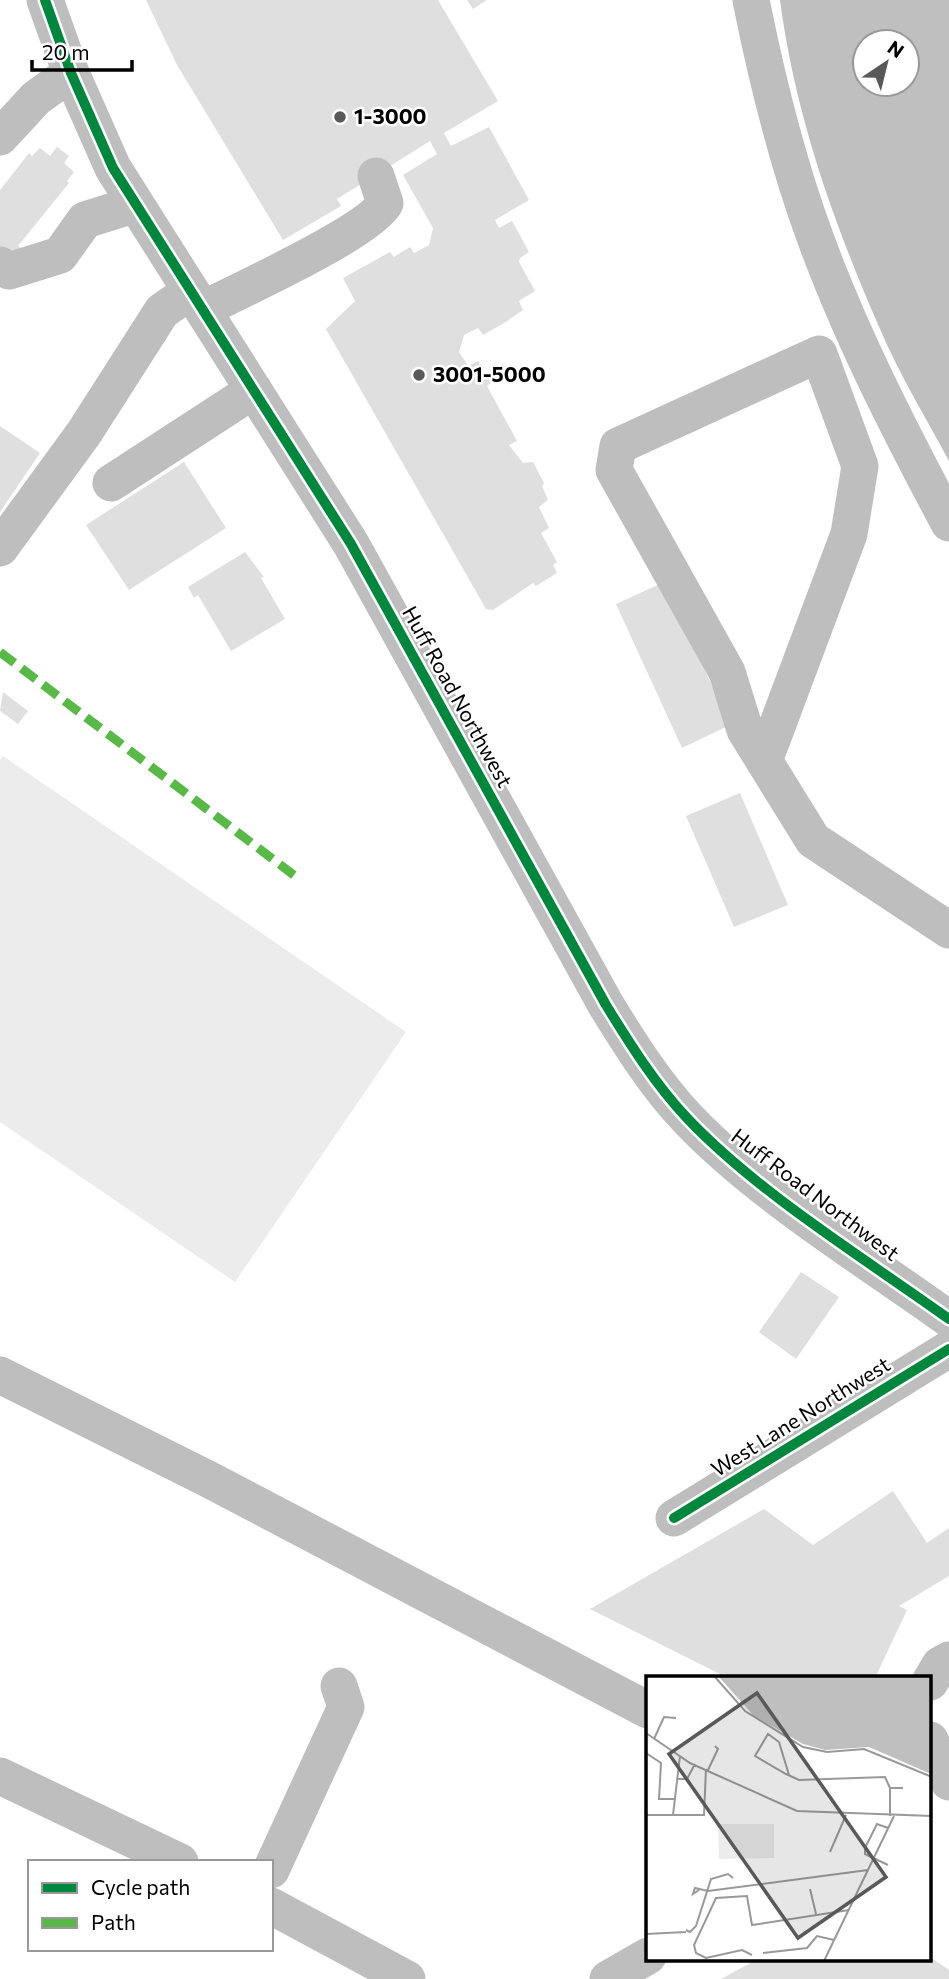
<svg xmlns="http://www.w3.org/2000/svg" width="949" height="1979" font-family="Commissioner,sans-serif">
	<style>
		.green { fill: #ececec }
		.water { fill: #bfbfbf; fill-rule: evenodd }
		.building { fill: #dfdfdf }
		.lines { fill: none; stroke-linecap: round; stroke-linejoin: round }
		.minor { stroke: #bebebe; stroke-width: 37 }
		.quiet { stroke: #58b947; stroke-width: 9; stroke-dasharray: 18 9; stroke-linecap: butt }
		.cycleway-casing { stroke: #fff; stroke-width: 15 }
		.cycleway { stroke: #00873e; stroke-width: 10 }
		.poi-dot { fill: #595959; stroke: #fff; stroke-width: 2.5 }
		.labels { text-anchor: middle; stroke-width: 5; stroke-linejoin: round; paint-order: stroke }
		.poi-label { font-size: 21px; font-weight: bold; fill: #000; stroke: #fff; text-anchor: start }
		.street-label { font-size: 21px; fill: #000; stroke: #fff }
		.inset-road { fill: none; stroke: #999; stroke-width: 2 }
		.view { fill: #595959; fill-opacity: 0.15; stroke: #595959; stroke-width: 3.5 }
		.inset-edge { fill: none; stroke: #000; stroke-width: 3.5 }
	</style>
	<rect width="100%" height="100%" fill="#fff"/>
	<!-- green -->
	<path class="green" d="M3,756L406,1032L235,1282L0,1122V760Z"/>
	<!-- water -->
	<path class="water" d="M780,0H949V461C926,418 899,374 880,329C834,224 795,115 780,0ZM865,42H907V84H865Z"/>
	<!-- building -->
	<path class="building" d="M146,0H438L498,101L444,133L451,146L489,127L529,200L495,220L499,228L512,221L529,252L520,258L519,262L535,291L519,301L523,310L504,323L483,335L478,328L464,335L459,352L468,366L478,361L491,383L487,386L517,441L509,445L523,463L533,462L544,483L542,486L548,500L539,507L549,528L541,533L557,562L553,565L557,573L536,586L533,583L493,610L486,609L326,329L355,301L343,278L390,252L394,257L410,247L414,253L429,245L433,228L403,175L437,154L430,141L337,199L341,206L283,240L177,65Z
		M467,0H487L473,9Z
		M57,147L69,156L64,163L74,172L67,181L69,183L18,246L26,252L0,254V190L29,153L32,156L40,148L50,156Z
		M0,426L40,453L0,512Z
		M184,462L226,528L129,590L86,525Z
		M245,552L264,577L261,578L285,619L231,651L198,595L194,598L188,587Z
		M664,582L730,725L682,748L616,604Z
		M3,692L28,711L18,724L0,711Z
		M740,793L788,905L734,927L686,816Z
		M801,1272L839,1297L796,1359L759,1332Z
		M893,1491L927,1543L949,1528V1576L899,1606L907,1610L875,1678H728L590,1609L764,1509L813,1545Z
		M930,1957L949,1970V1979H721L756,1960H930Z"/>
	<g class="lines">
		<!-- minor -->
		<path class="minor" d="M45,0L71,73L113,168L351,544L606,1005C630,1044 655,1084 687,1118C758,1193 864,1258 949,1319
			M751,0C767,80 787,161 815,237C851,336 900,431 949,523
			M0,137L36,98L71,73
			M0,265L9,271L60,255L85,220L136,204
			M203,309C239,291 369,232 385,203L376,176
			M111,483L254,390
			M0,548L84,433L162,311L191,291
			M764,761L849,534L860,466L819,354L618,446L614,470L727,672L745,730L813,840L949,930
			M0,1375L208,1479L648,1710
			M674,1518L949,1349
			M930,1682L940,1665L949,1660
			M930,1740L949,1782
			M0,1776L180,1862
			M271,1870L346,1707L339,1686
			M271,1906L407,1979
			M608,1979L648,1956"/>
		<!-- quiet -->
		<path class="quiet" d="M0,652L295,876"/>
		<!-- cycleway casing -->
		<g class="cycleway-casing">
			<path id="cycleway" d="M45,0L71,73L113,168L351,544L606,1005C630,1044 655,1084 687,1118C758,1193 864,1258 949,1319
				M674,1518L949,1349"/>
		</g>
		<!-- cycleway -->
		<use href="#cycleway" class="cycleway"/>
	</g>
	<!-- markers -->
	<g class="poi-dot">
		<circle cx="340" cy="117" r="7"/>
		<circle cx="419" cy="375" r="7"/>
	</g>
	<g class="labels">
		<!-- poi labels -->
		<g class="poi-label">
			<text x="354" y="124">1-3000</text>
			<text x="433" y="382">3001-5000</text>
		</g>
		<!-- street labels -->
		<g class="street-label">
			<text transform="translate(457 697) rotate(61)" y="7">Huff Road Northwest</text>
			<text transform="translate(815 1195) rotate(37)" y="7">Huff Road Northwest</text>
			<text transform="translate(801 1417) rotate(-32)" y="7">West Lane Northwest</text>
		</g>
	</g>
	<!-- overview -->
	<g transform="translate(646 1676)">
		<rect width="285" height="285" fill="#fff"/>
		<path d="M72,148H128V182L73,183Z" fill="#ececec"/>
		<path d="M73,1H285V98L223,71L179,74L157,68L107,39Z" fill="#bfbfbf"/>
		<path class="inset-road" d="M69,1L99,35L157,71L181,76L218,73L286,101M0,57L44,87L151,135L286,140M8,63L18,41L30,42M0,77L15,87L13,123H29M34,80L27,139H58L60,93M62,94L72,73L69,70M143,99L133,66L122,58L109,80L140,98L153,104L239,101L244,112M31,103H41L49,88M0,139H27M244,140V112H257M184,176L200,139M242,189L219,178V172L231,148L242,152M164,213L170,238M53,214L47,218L49,212L62,215L222,194M40,254L44,256L50,250L65,203L82,198L87,202M0,258L40,256M117,277L161,272L171,260L188,264M106,279L96,274L60,282L50,277L48,269L70,222L101,220L106,249L203,234M178,285L248,140"/>
		<path class="view" d="M111,17L240,201L152,262L23,78Z"/>
		<rect width="285" height="285" class="inset-edge"/>
	</g>
	<!-- legend -->
	<rect x="28" y="1860" width="245" height="91" fill="#ffffff" stroke="#999999" stroke-width="2"/>
	<rect x="42" y="1883" width="35" height="10" fill="#00873e" stroke="#999999" stroke-width="2"/>
	<text x="91" y="1895" font-size="21" fill="#000000">Cycle path</text>
	<rect x="42" y="1918" width="35" height="10" fill="#58b947" stroke="#999999" stroke-width="2"/>
	<text x="91" y="1930" font-size="21" fill="#000000">Path</text>
	<!-- north arrow -->
	<g transform="translate(886 63) rotate(35)"><circle r="33" fill="#ffffff" stroke="#999999" stroke-width="2"/>
	<path d="M0-5L12 26L0 18L-12 26Z" fill="#595959"/>
	<text y="-10" font-size="19" font-weight="bold" text-anchor="middle" fill="#000000">N</text>
	</g>
	<!-- scale -->
	<path d="M32 60v10h100v-10" fill="none" stroke="#000000" stroke-width="3.5"/>
	<text x="42" y="60" font-size="21" fill="#000000" stroke="#ffffff" stroke-width="5" paint-order="stroke">20 m</text>
</svg>
